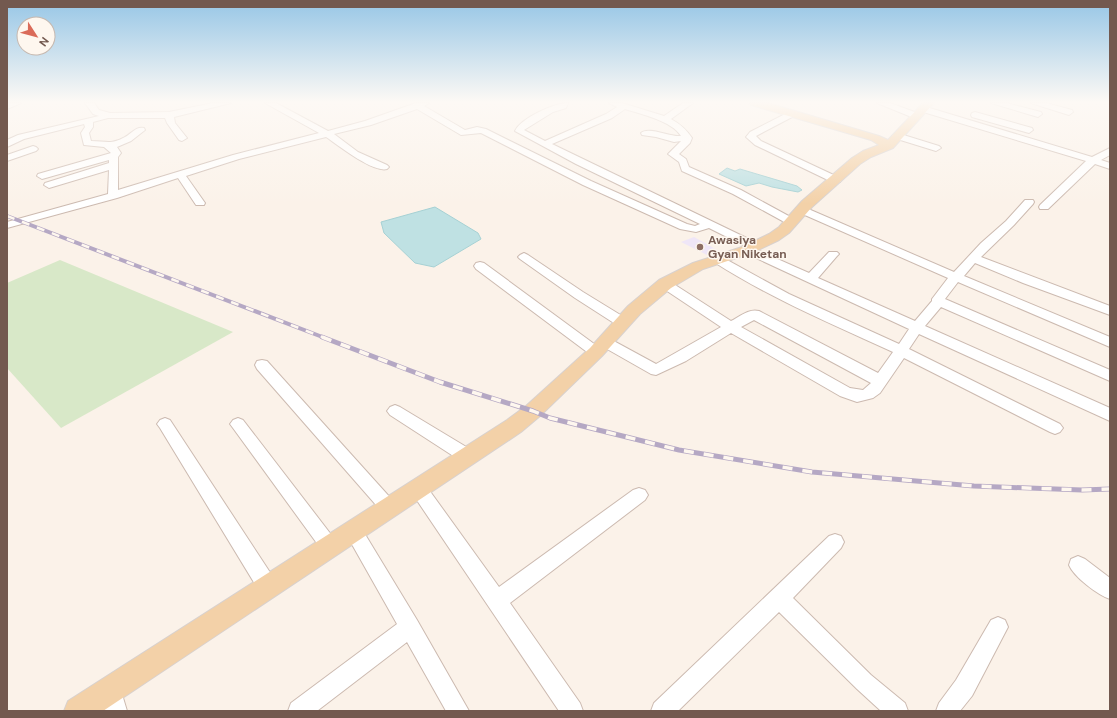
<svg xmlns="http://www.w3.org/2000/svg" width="1117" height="718" font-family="'DM Sans',sans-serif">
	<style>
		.education { fill: #efe6f7 }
		.green { fill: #d8e8c8 }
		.water { fill: #bfe1e3; stroke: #a6d1d4 }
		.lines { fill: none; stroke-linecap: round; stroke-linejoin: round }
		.minor-casing { stroke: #ccbab0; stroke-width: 2 }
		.major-casing { stroke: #d8d1ce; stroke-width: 2 }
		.minor { fill: #fff; fill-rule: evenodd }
		.major { fill: #f3d1a8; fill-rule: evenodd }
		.rail-far1-casing { stroke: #b5a8c4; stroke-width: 4 }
		.rail-casing { stroke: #b5a8c4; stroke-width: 5 }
		.rail-far1 { stroke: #fef7ef; stroke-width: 2.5; stroke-dasharray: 8; stroke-linecap: butt }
		.rail { stroke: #fef7ef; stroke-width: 3.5; stroke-dasharray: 10; stroke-linecap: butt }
		.education-dot { fill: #8d6e63; stroke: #fef7ef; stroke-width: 1.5 }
		.labels { text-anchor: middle; stroke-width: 3; stroke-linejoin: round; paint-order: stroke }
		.education-label { font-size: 12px; font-weight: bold; fill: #785e54; stroke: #fef7ef; text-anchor: start }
	</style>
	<rect width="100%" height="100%" fill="#fbf2e9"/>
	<!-- education -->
	<path class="education" d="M694,237L719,251L711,257L681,242Z"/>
	<!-- green -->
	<path class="green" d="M60,260L233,332L61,428L7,368V283Z"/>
	<!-- water -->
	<path class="water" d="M727,168L735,171L740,169L797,186L802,190L798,192L772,187L759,183L746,186L719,174Z
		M435,207L478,233L481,239L434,267L415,263L384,233L381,222Z"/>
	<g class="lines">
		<!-- minor casing -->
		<g class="minor-casing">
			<path id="minor" d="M7,103H21L7,109Z
				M85,103H94L99,110L110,113L169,112L213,103H231L174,117L175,123L187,138L182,141L179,140L167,123L165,118H108L93,122V127L89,133L91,141C106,141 111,145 125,137C131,134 136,126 144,128L145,130L131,141L117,147L121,153L118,157V190L233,155L319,133L265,103H276L328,131L365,121L416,103H429L424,106L465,130L477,127L486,129L591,181L687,224L695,226L700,224L576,164L515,131C521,118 554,103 568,103L566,108L553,112L524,130L545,141L606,114L617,107L609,103H622L664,116L683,103H693L671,119C680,124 686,129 692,138L690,143L679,154L686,159L689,167L741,190L796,220L797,222L796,224H788L733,194L682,171L679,162L668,154L681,141L674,142L656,137L642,135L641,133C648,126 670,137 681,136C672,121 641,114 625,109L612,118L552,144L759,244L761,246L755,249L809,273L829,252H837L839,254L837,256L818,278L915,321L932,301V299L948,278L798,212L797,210L798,208H806L954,272L981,243L1006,221L1025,200H1033L1034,202L1033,204L1014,225L981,257L1110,306V315L1023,283L975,263L964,276L1110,337V347L958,282L945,299L1110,370V381L941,307L925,326L1110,408V421L919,334L909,349L1060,424L1063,428L1060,432L1055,434L1050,432L904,358L880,393L873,398L857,402L840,396L731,333L686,361L656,375L651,374L600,345L598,342L600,339L605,337L610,339L656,364L721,327L661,287L659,284L661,281H669L731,321C739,317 749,308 759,311L878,373L893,352C832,324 770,298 714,262L712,259L714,256L718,255L789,294L899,344L909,329L743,252L741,250L743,248L747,247L709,228L696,232L680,229L583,185L481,133L461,135L417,109L371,125L334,134L358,152L387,165L389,167L387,169C373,173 338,145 326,137L239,159L186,176L205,203L204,205H196L178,178L117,198L7,228V222L108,194L109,170L49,188L44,185L45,183L109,163V160L42,179L37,176L38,174L111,153L104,147L84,145L81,133L85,127L84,124L24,139L7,147V140L18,135L99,116L93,114ZM754,320L871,383L863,390L850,388L741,327Z
				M877,103H890L920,114L921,116L917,119L914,118Z
				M991,103H1006L1041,112L1042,114L1038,117Z
				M1031,103H1046L1072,110L1073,112L1069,115Z
				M923,106L1092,157L1110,148V155L1101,160L1110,163V169L1095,164L1048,209H1040L1039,207L1040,205L1086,161L920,111L919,109Z
				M791,111L794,112L795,114L794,116L756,136L761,141L840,178L841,180L840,182H832L755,145L746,137L750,132Z
				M975,112L1032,128L1033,130L1029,133L972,117L971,115L972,113Z
				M897,133L939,146L941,148L936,151L894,138L892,136Z
				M33,146L36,147L38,149L36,151L7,161V155Z
				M524,253L528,255L583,292L627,319L629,322L627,325L622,326L617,325L575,298L520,259L518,257L520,255Z
				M480,262L484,263L601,349L603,352L601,355L596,357L591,355L476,269L474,266L476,263Z
				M262,360L267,361L395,503L398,508L395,513L389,516L383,513L257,369L255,365L257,361Z
				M395,405L400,407L473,451L475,456L473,461L467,463L461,461L390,415L387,411L390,407Z
				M165,418L170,420L275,580L278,587L275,594L268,596L261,594L160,428L157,424L160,420Z
				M238,418L243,420L336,541L339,547L336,553L330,555L324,553L233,428L230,424L233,420Z
				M418,481L424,483L499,587L633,490L639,488L645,490L648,495L645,500L510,603L580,703L583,711H559L412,493L410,488L412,483Z
				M354,524L360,526L417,620L469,711H446L407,642L317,711H288L291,703L397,624L345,532L348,526Z
				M835,534L841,536L844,542L841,548L793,598L871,675L905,703L908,711H881L857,689L779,612L678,711H651L654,703L829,536Z
				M1078,556L1085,559L1110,578V599C1098,595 1074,577 1069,565L1071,559Z
				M998,617L1005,620L1008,627L972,696L960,711H936L939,703L956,680L991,620Z
				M110,678L118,681L127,711H105L99,689L102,681Z"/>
		</g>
		<!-- major casing -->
		<g class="major-casing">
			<path id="major" d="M750,103H768L879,136L888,140L923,103H934L893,148L871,157L860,164L812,207L789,233L779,240L752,253L703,269L671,288L640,314L602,356L540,416L521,432L103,711H64L68,701L507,420L526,406L590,348L628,306L659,280L693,263L742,247L769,234L779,227L802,201L852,158L863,151L879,145L871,140L751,105Z"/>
		</g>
		<!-- minor -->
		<use href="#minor" class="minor"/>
		<!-- major -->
		<use href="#major" class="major"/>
		<!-- rail-far1 casing -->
		<g class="rail-far1-casing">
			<path id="rail-far1" d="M7,216L325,338"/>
		</g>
		<!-- rail casing -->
		<g class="rail-casing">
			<path id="rail" d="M322,337L440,382L533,411L550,418L679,450L812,472L974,486L1082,490L1110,489"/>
		</g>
		<!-- rail-far1 -->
		<use href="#rail-far1" class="rail-far1"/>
		<!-- rail -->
		<use href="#rail" class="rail"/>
	</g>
	<!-- sky -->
	<linearGradient id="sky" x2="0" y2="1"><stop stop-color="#97c6e6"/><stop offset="0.5" stop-color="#fdf9f5"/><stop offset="1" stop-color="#fdf9f5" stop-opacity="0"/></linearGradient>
	<rect width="1117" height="204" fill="url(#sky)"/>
	<!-- markers -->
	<circle class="education-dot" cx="700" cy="247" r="4"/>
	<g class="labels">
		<!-- education labels -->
		<g class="education-label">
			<text x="708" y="244">Awasiya<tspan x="708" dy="14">Gyan Niketan</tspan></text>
		</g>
	</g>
	<!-- border -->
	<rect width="1117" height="718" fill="none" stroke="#73594f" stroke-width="16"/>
	<!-- north arrow -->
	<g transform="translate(36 36) rotate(126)"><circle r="19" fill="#fef7ef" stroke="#c6b8af"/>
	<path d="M0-3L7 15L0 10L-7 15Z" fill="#da6b59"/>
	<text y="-6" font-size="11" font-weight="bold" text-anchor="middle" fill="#73594f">N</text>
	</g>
</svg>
